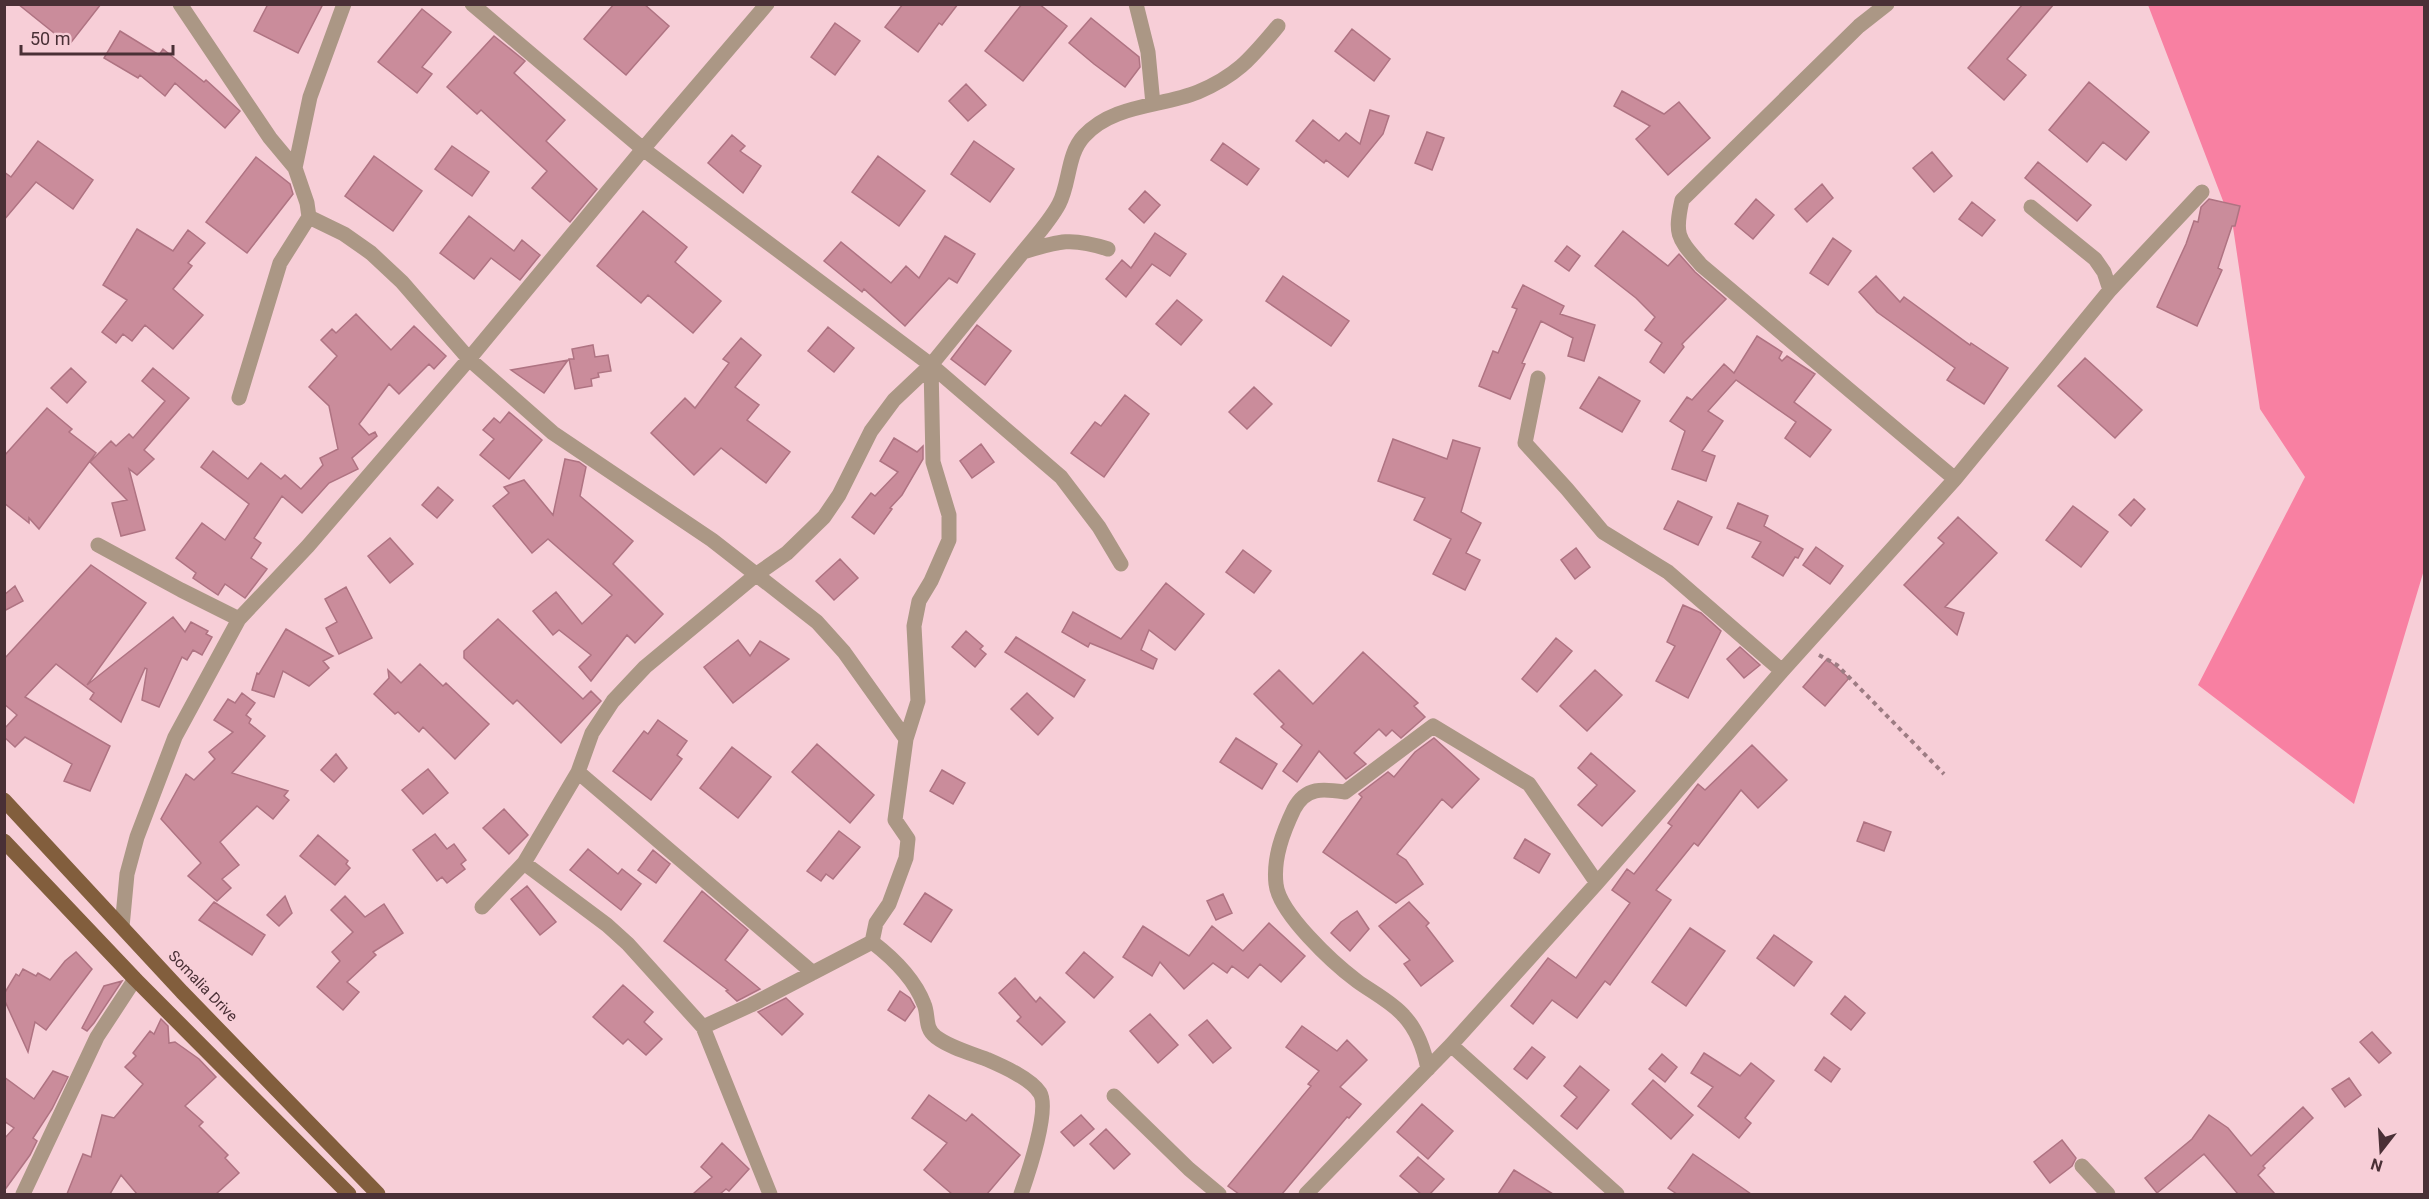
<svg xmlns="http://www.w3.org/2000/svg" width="2429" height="1199" font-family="Roboto,sans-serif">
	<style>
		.green { fill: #f880a2 }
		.building { fill: #ca8c9b; stroke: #af7382; stroke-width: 1.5 }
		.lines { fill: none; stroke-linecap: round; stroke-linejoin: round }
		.path { stroke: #9d7c83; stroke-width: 4; stroke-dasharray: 4.5 4.5; stroke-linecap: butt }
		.minor { stroke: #ab9785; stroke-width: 15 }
		.primary { stroke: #825e3d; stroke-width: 15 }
		.labels { text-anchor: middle; stroke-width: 6; stroke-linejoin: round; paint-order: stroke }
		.street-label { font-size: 15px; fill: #4a3036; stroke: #f7ced7 }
	</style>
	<rect width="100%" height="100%" fill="#f7ced7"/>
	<!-- green -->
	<path class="green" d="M2148,5H2424V570L2354,804L2198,685L2305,477L2260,409L2233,227Z"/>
	<!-- building -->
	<path class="building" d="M18,4H101L69,45Z
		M268,4H323L298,53L254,31Z
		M614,4H644L669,26L626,75L584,39Z
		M903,4H958L942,25L939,23L918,52L885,27Z
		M1022,4H1039L1067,26L1023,81L985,51Z
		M2023,4H2054L2007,59L2026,75L2004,100L1968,68Z
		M422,9L451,32L422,67L432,74L417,93L378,62Z
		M1091,18L1139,57L1140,67L1125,87L1094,64L1069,43Z
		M835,23L860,41L835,75L811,57Z
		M1352,29L1390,59L1374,81L1335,51Z
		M120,31L159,55L163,49L204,82L206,80L240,111L225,128L175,83L165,96L140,75L138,78L104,58Z
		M494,36L525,61L514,73L565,120L546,141L597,189L570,222L532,188L547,171L481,110L477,114L447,87Z
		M2089,82L2149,132L2126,160L2103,142L2087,162L2049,130Z
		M966,84L986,105L968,121L949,101Z
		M1622,91L1664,114L1679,102L1710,138L1668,175L1636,139L1650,126L1614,106Z
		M1370,110L1389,116L1383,134L1348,177L1326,160L1324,163L1296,141L1313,120L1339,141L1346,133L1360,144Z
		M1427,132L1444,138L1432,170L1415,163Z
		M732,135L745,146L740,151L761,166L743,193L708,163Z
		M38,141L93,180L73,209L36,182L4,220V172L11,177Z
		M974,141L1014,169L990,202L951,174Z
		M1223,143L1259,169L1247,185L1211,160Z
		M452,146L489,172L472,196L435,169Z
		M1932,152L1952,176L1934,192L1913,168Z
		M374,156L422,191L393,231L345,196Z
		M878,156L925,191L899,226L852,192Z
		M256,157L290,184L293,194L247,253L206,222Z
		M2038,162L2091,205L2077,221L2025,178Z
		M1822,184L1833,198L1807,222L1795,209Z
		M1145,191L1160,205L1144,223L1129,209Z
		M1756,199L1774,215L1753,239L1735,224Z
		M2209,199L2240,206L2235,226H2232L2218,268L2222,270L2197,326L2157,307L2186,244L2194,221L2198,222L2201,207Z
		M1972,202L1995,220L1982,236L1959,219Z
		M643,211L687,247L675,262L721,301L693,333L648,295L641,303L597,266Z
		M469,216L514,251L522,240L540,255L520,280L491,258L474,279L440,253Z
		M137,229L173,251L188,230L205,243L188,263L192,266L173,289L203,315L173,349L145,325L132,341L123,334L116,343L102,332L127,300L103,285Z
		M1623,231L1668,266L1679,254L1695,272L1726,299L1682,344L1684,347L1664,373L1650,362L1662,343L1645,330L1655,317L1636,298L1595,266Z
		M1155,233L1186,254L1170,276L1152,264L1126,297L1106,279L1122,260L1131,268Z
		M945,236L975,254L957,283L949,278L905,326L864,289L862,292L824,261L841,242L891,283L906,266L919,278Z
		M1833,238L1851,251L1828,285L1810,273Z
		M1567,246L1580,256L1569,271L1555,261Z
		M1283,276L1349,321L1331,346L1266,301Z
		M1876,276L1900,302L1904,297L1970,345L1971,343L2008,368L1984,404L1947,380L1955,368L1877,312L1859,292Z
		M1523,285L1564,306L1560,314L1595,325L1584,361L1568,356L1573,338L1541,321L1522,363L1525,364L1510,399L1479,386L1493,351L1498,353L1517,309L1512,307Z
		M1177,300L1202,320L1181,345L1156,324Z
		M356,314L391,350L414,326L446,356L434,369L429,364L399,394L389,384L359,424L369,435L375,432L377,436L352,458L358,469L329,483L302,513L282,496L254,538L261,543L251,558L267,569L245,598L225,584L218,595L193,578L196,573L176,558L202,523L225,540L249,504L201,467L213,451L248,479L261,463L281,479L285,475L301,489L323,465L320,458L338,449L329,406L309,387L337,356L321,340L332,329L336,333Z
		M977,325L1011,351L985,385L951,359Z
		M828,327L854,348L834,372L808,351Z
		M1757,336L1782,352L1779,358L1782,361L1787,356L1815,374L1794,402L1831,430L1810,457L1785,438L1796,422L1736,380L1708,411L1723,421L1702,451L1715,456L1706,481L1672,469L1685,431L1670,421L1687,397L1692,400L1724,364L1734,373Z
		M741,338L761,355L735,387L759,405L747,420L790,452L766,483L721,448L694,475L651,433L685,398L695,408L729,363L723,359Z
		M593,345L595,357L608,355L611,371L598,373L599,377L591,379L592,386L575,389L569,359H574L572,349Z
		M2085,358L2142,410L2115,438L2058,386Z
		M568,360L544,393L511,370Z
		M71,368L86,382L67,403L51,388Z
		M153,368L189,398L144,450L154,459L137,475L129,469L145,530L121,536L112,503L127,500L90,462L111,441L116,446L129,434L133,438L165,401L142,381Z
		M1599,377L1640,401L1622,432L1580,408Z
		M1254,387L1272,404L1247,429L1229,412Z
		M1125,395L1149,414L1104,477L1071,453L1095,422L1101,426Z
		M47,408L72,429L69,432L96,453L39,529L29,518V523L4,503V456Z
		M509,412L542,440L509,479L480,455L494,439L483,430L494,418L500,423Z
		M894,438L917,452L923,446V459L902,495L890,508L892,509L874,534L852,517L871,493L875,496L898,472L880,461Z
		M1393,439L1447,459L1453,440L1480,448L1461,512L1481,523L1466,553L1480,560L1465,590L1433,574L1451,539L1414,520L1425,498L1378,481Z
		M981,444L994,462L972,478L960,461Z
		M565,459L579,462L586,467L580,496L633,541L613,564L663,614L635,643L627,635L591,681L579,667L591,655L559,630L553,635L533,611L556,592L582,624L612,595L548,539L532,553L493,506L509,493L504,487L524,480L553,515Z
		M438,487L453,500L437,518L422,505Z
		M2134,499L2145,509L2131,526L2119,515Z
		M1678,501L1712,517L1698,545L1664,529Z
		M1738,503L1768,516L1764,526L1803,549L1798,558L1795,557L1783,576L1752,557L1761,542L1727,528Z
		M2073,506L2108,532L2081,567L2046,540Z
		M1958,517L1997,553L1945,607L1964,613L1957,635L1904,585L1944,543L1938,538Z
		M390,538L413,564L390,583L368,556Z
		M1816,547L1843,566L1830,584L1803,565Z
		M1576,548L1590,567L1575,579L1561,560Z
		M1243,550L1271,571L1254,593L1226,572Z
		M840,559L858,578L834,600L816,581Z
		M91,565L146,603L87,685L173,617L185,632L191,622L208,631L206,634L212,637L202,655L193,650L187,660L182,657L159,707L142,700L147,669L145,668L121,722L90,699L94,693L56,664L25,697L110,746L90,791L64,781L72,764L25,737L15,747L4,737V729L17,715L4,704V659Z
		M1166,583L1204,614L1175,650L1149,630L1141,650L1157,659L1153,669L1090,643L1088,647L1062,632L1073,612L1121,639Z
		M15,586L23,601L4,611V595Z
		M346,587L372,638L339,654L326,628L337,622L325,599Z
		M1683,605L1701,613L1721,631L1688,698L1656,681L1675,646L1667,642Z
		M498,619L583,699L591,691L601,701L561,743L517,700L513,704L464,658V651Z
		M286,629L333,656L323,661L329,668L309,686L283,671L274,697L252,690L257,673L259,674Z
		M966,631L983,646L980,649L986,654L975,667L952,647Z
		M1016,637L1085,680L1074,697L1005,652Z
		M1556,638L1572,651L1537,692L1522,679Z
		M738,640L750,656L760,641L789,659L733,703L704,667Z
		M1740,647L1760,665L1744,678L1727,659Z
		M1363,652L1418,703L1414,706L1425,717L1401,738L1392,730L1386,736L1379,729L1354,753L1366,764L1346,779L1319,751L1297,782L1283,771L1302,745L1281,727L1284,724L1254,694L1279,670L1313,704Z
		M1827,659L1849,678L1825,706L1803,687Z
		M420,664L443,686L446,683L489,724L455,759L423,727L419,732L398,712L395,714L374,694L389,678L388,670L401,683Z
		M1595,670L1622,695L1587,731L1560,706Z
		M242,693L255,703L246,715L251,719L249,723L265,736L232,773L288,791L284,796L289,800L273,819L257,806L220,842L239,865L222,879L231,888L217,901L188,876L201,863L161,819L186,774L194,780L215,759L209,752L233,732L214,720L228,699L235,703Z
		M1027,693L1053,718L1038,735L1011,709Z
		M658,720L687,741L677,755L682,759L651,800L613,771L644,731L648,734Z
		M1236,738L1277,764L1262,789L1220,762Z
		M1434,738L1479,779L1452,808L1442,799L1397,854L1406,860L1423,884L1396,903L1323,852L1362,797L1359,794L1388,772L1394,777L1415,752Z
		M817,744L874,795L850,823L792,772Z
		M1752,745L1787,780L1758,808L1741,790L1698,846L1694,843L1656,890L1671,900L1610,985L1605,981L1577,1018L1552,1000L1533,1024L1511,1006L1548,958L1576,978L1630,903L1612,890L1627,869L1634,874L1672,826L1668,823L1698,784L1705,790Z
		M732,747L771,777L738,818L700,788Z
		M1591,753L1635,791L1602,826L1578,805L1597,785L1578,768Z
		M336,754L347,768L334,782L321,770Z
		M428,769L448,793L423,814L402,790Z
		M942,770L965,783L953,804L930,791Z
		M504,809L528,835L509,854L483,828Z
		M1864,822L1891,832L1884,851L1857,841Z
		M839,831L860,847L833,879L826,874L821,881L807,871Z
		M435,834L447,849L454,844L466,860L461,864L465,869L447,883L442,877L437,881L413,850Z
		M318,835L348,861L346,864L350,868L335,885L300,856Z
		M1525,839L1550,854L1539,873L1514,858Z
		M588,849L618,874L622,869L641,884L621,910L570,870Z
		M653,850L670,864L656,883L638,870Z
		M527,886L556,922L540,935L511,899Z
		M702,891L748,930L725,960L760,989L737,1001L726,991L728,990L664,941Z
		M925,893L952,910L931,942L904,924Z
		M1223,894L1232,913L1216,920L1207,901Z
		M285,896L292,913L279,926L267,915Z
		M345,896L365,917L384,904L403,933L373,952L376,955L347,982L359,992L343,1010L317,987L340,961L332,952L353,932L331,910Z
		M214,902L265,935L252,955L199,920Z
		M1409,902L1429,923L1426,926L1453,961L1421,986L1404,964L1410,960L1379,926Z
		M1357,911L1369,929L1350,951L1331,933L1341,922Z
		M1269,923L1305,956L1281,982L1260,964L1248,978L1232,966L1227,973L1213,963L1184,989L1160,962L1152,976L1123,957L1143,926L1189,956L1212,926L1243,951Z
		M1690,928L1725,951L1686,1006L1652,982Z
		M1774,935L1812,962L1794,986L1757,958Z
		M76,952L92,969L46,1030L35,1022L28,1052L4,999V994L16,974L19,976L23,969L36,976L38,973L50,980L65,961Z
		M1084,952L1113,977L1094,998L1066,973Z
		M1015,978L1036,1002L1040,997L1065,1022L1042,1045L1017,1021L1021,1017L999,993Z
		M122,981L94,1023L87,1031L82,1028L104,986Z
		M623,985L653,1012L644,1022L662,1039L646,1055L628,1039L623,1044L593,1017Z
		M900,991L910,998L915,1007L905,1021L888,1010Z
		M1845,996L1865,1013L1851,1030L1831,1014Z
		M786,998L803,1014L782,1035L758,1012Z
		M1150,1014L1178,1045L1158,1063L1130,1031Z
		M161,1019L168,1026L169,1043L175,1042L199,1059L216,1077L185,1106L203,1122L199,1126L228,1155L225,1158L239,1173L216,1194H137L121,1175L110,1194H67L83,1154L91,1157L102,1115L114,1118L143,1084L125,1067L136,1056L133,1053L150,1031L154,1034Z
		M1207,1020L1231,1048L1213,1063L1189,1035Z
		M1302,1026L1337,1051L1347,1040L1367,1060L1340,1087L1361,1104L1349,1118L1347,1117L1282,1194H1239L1228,1186L1311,1086L1308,1084L1319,1071L1286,1047Z
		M2372,1032L2391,1053L2379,1063L2360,1042Z
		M1532,1047L1545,1057L1527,1079L1514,1069Z
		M1704,1053L1740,1076L1751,1063L1774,1081L1745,1118L1751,1123L1739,1138L1698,1106L1713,1087L1691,1073Z
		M1662,1054L1677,1067L1665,1082L1649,1069Z
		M1824,1057L1840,1069L1831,1082L1815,1070Z
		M1580,1066L1609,1090L1577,1129L1561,1116L1577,1097L1564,1086Z
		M53,1071L68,1077L52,1109L33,1138L37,1141L30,1155L4,1191V1139L14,1128L4,1121V1077L34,1099Z
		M2349,1078L2361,1095L2345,1107L2332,1089Z
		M1653,1080L1693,1115L1671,1139L1632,1104Z
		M929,1095L966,1121L972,1114L1020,1155L987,1194H952L924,1170L947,1143L912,1118Z
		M1422,1104L1453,1131L1428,1159L1397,1132Z
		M2303,1107L2313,1118L2263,1166L2265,1168L2258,1175L2275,1194H2238L2204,1154L2157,1193L2145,1178L2192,1139L2209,1115L2228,1128L2251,1156Z
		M1081,1115L1094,1129L1074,1146L1061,1132Z
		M1106,1129L1130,1154L1114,1169L1090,1144Z
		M2062,1140L2076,1158L2072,1166L2050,1183L2034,1162Z
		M722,1143L749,1169L729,1191L726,1189L720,1194H693L712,1177L701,1167Z
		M1693,1154L1751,1194H1677L1668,1188Z
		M1418,1157L1444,1179L1430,1194H1421L1400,1176Z
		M1514,1170L1553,1194H1498Z"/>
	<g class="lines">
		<!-- path -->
		<path class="path" d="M1819,655L1837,665L1944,774"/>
		<!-- minor -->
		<path class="minor" d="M180,4L270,138L295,168
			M472,4L643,149L931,365L1061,477L1099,527L1121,564
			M1136,4L1148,52L1153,104
			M1887,4L1859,26L1682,200C1674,236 1678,238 1701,265L1955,479
			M2031,207L2095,259L2104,272L2110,290
			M309,217L344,234L371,253L402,282L469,359L553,433L712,540L817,622L844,652L906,739
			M1108,249C1071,237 1059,241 1023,252C1035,237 1050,221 1059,204C1070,183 1067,154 1084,136C1113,104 1161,107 1198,92C1238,75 1251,58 1278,26
			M931,365L933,462L949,515V540L931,581L919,601L914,626L918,701L906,739L895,820L908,839L906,858L889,904L876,923L872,942C893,958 914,978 924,1004C929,1015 924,1028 936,1037C949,1047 970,1053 986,1059C1002,1066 1030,1078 1040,1093C1050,1110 1028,1174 1021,1194
			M1538,378L1525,443L1567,489L1603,532L1668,572L1782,671
			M239,398L280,263L309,217L307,203L295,168L310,97L344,4
			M98,545L181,590L239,619
			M578,772L813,973
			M524,863L607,925L628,944L703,1027L770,1194
			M482,907L524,863L578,772L592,733L613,701L645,667L757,574L787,553L824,517L839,495L871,431L894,400L931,365L1023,252
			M122,927L127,874L137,837L175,737L239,619L308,546L469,359L643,149L767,4
			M703,1027L751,1005L872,942
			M1451,1045L1617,1194
			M1428,1069C1424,1049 1418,1031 1404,1016C1392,1002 1372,992 1357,981C1333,963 1279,913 1276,884C1273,858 1283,832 1294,809C1306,786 1324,789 1345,792L1433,726L1529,784L1597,883
			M1114,1096L1189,1169L1219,1194
			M2082,1166L2108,1194
			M23,1194L97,1037L135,979
			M1306,1194L1451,1045L1597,883L1782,671L1955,479L2110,290L2202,192"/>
		<!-- primary -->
		<path class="primary" d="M4,800L182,992L378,1194
			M4,841L135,979L349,1194"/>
	</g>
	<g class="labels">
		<!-- street labels -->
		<g class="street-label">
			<text transform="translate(203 986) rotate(46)" y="5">Somalia Drive</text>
		</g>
	</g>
	<!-- border -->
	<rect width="2429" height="1199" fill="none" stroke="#4a3036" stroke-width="12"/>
	<!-- north arrow -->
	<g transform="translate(2381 1151) rotate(197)" stroke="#f7ced7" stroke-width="4.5" paint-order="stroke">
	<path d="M0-4.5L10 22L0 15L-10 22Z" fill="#4a3036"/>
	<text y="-9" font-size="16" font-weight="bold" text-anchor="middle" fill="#4a3036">N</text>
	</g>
	<!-- scale -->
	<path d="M21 45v9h152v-9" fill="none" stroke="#4a3036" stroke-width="3"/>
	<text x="30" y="45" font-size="18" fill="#4a3036" stroke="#f7ced7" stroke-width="4.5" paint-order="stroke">50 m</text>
</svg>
